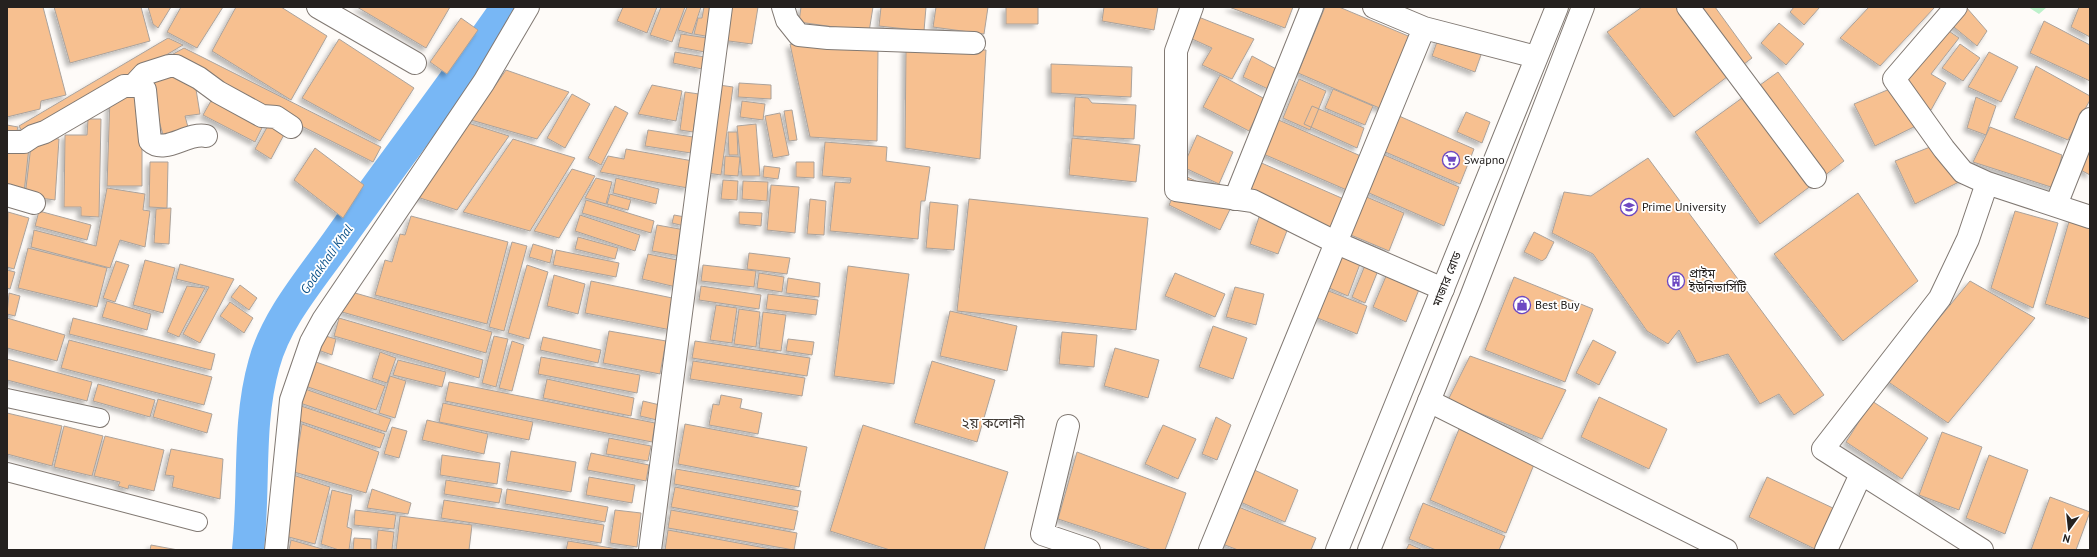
<svg xmlns="http://www.w3.org/2000/svg" width="2097" height="557" font-family="'PT Sans','Noto Sans Bengali',sans-serif">
	<style>
		.green { fill: #bdf1cb }
		.lines { fill: none; stroke-linecap: round; stroke-linejoin: round }
		.canal { stroke: #78b7f5; stroke-width: 32 }
		.building { fill: #f7c090; stroke: #aba29b; filter: url(#shadow) }
		.service-casing { stroke: #817973; stroke-width: 20 }
		.minor-casing { stroke: #817973; stroke-width: 24 }
		.secondary-casing { stroke: #817973; stroke-width: 24 }
		.service { stroke: #fff; stroke-width: 18 }
		.minor { stroke: #fff; stroke-width: 22 }
		.secondary { stroke: #fff; stroke-width: 22 }
		.labels { text-anchor: middle; stroke-width: 3.5; stroke-linejoin: round; paint-order: stroke }
		.poi-label { font-size: 12px; fill: #25211f; stroke: #fff; text-anchor: start }
		.street-label { font-size: 12px; fill: #25211f; stroke: #fff }
		.water-label { font-size: 13px; font-style: italic; fill: #0b5189; stroke: #fff }
		.quarter-label { font-size: 14px; fill: #443d37; stroke: #fff }
	</style>
	<defs>
		<filter id="shadow"><feDropShadow dx="-3.5" dy="3.5" stdDeviation="2" flood-color="#0004"/></filter>
	</defs>
	<rect width="100%" height="100%" fill="#fefbf8"/>
	<!-- green -->
	<path class="green" d="M2028,7H2047L2039,14Z"/>
	<g class="lines">
		<!-- canal -->
		<path class="canal" d="M248,550C255,488 247,424 264,364C276,319 310,280 337,242C393,163 452,86 507,7"/>
	</g>
	<!-- building -->
	<path class="building" d="M7,7H43L66,95L41,101L40,109L7,117Z
		M54,7H141L150,41L70,63Z
		M148,7H171L158,28L153,24Z
		M181,7H223L197,48L167,32Z
		M236,7H281L327,36L291,100L212,51Z
		M357,7H450L426,48Z
		M623,7H657L647,33L617,21Z
		M661,7H685L672,42L650,35Z
		M687,7H701L692,34L678,30Z
		M704,7H717L711,37L694,34L698,18H702Z
		M726,7H758L752,44L721,40Z
		M801,7H873L869,32L799,22Z
		M881,7H926L924,31L879,26Z
		M936,7H988L984,34L933,27Z
		M1006,7H1038V24H1006Z
		M1104,7H1158L1154,30L1102,21Z
		M1229,7H1293L1285,28Z
		M1325,7H1339L1413,38L1384,110L1298,73Z
		M1642,7H1715L1752,58L1674,117L1607,32Z
		M1794,7H1820L1804,25L1790,12Z
		M1869,7H1935L1880,66L1840,38Z
		M1966,7L1987,31L1977,46L1949,23Z
		M2079,7H2090V37L2071,27Z
		M1196,16L1254,39L1232,79L1202,65L1212,48L1190,38Z
		M461,18L478,30L447,74L430,62Z
		M2044,21L2090,45V81L2030,53Z
		M1779,23L1804,44L1786,65L1761,43Z
		M1940,25L1959,38L1931,74L1946,83L1931,110L1899,79Z
		M681,34L707,38L705,52L678,47Z
		M1439,36L1482,52L1475,72L1432,56Z
		M168,38L183,45L26,138L19,126Z
		M339,39L414,88L380,141L302,98Z
		M790,44L878,48L877,141L810,137Z
		M1960,44L1980,58L1963,81L1942,68Z
		M184,48L381,147L373,162L166,58Z
		M906,48L986,50L980,159L905,148Z
		M675,52L705,57L702,69L673,63Z
		M1989,52L2018,67L2001,102L1968,87Z
		M1252,56L1278,70L1268,89L1243,77Z
		M1051,64L1132,67L1131,97L1051,93Z
		M2036,66L2090,96V100L2068,140L2014,118Z
		M178,70L194,77L200,114L185,116L189,131L164,138L159,121L152,122L148,78Z
		M506,70L569,92L537,139L471,120Z
		M1778,72L1844,161L1760,224L1695,132Z
		M1220,75L1265,99L1249,131L1203,107Z
		M1299,79L1326,91L1310,130L1283,118Z
		M739,83L771,85V99L738,97Z
		M1904,83L1924,122L1875,146L1854,104Z
		M652,85L682,91L676,121L638,114Z
		M719,85L733,87L721,175L707,173Z
		M1333,89L1373,106L1365,125L1325,108Z
		M685,92L699,94L693,132L680,130Z
		M142,93V186H107L110,97Z
		M572,94L590,104L565,148L547,138Z
		M1075,97L1088,98L1092,103L1136,105L1134,139L1073,136Z
		M1976,97L1996,106L1986,135L1967,128Z
		M212,99L263,126L255,142L203,115Z
		M742,101L765,104L763,120L740,117Z
		M615,106L628,113L601,165L588,158Z
		M1312,106L1364,128L1357,148L1304,124Z
		M792,110L797,140L789,141L784,111Z
		M1390,112L1474,149L1460,184L1376,148Z
		M1466,112L1490,122L1482,143L1457,132Z
		M780,113L789,155L773,158L765,116Z
		M1274,118L1363,157L1349,191L1261,153Z
		M88,119H101L99,217L81,216V207H64L65,135H87Z
		M271,120L287,129L271,159L255,149Z
		M465,122L509,136L457,210L417,197Z
		M756,124L760,176H742L737,126Z
		M7,125L18,127L15,138L7,137Z
		M1990,127L2062,155L2054,188L1973,162Z
		M2090,128V175L2075,167Z
		M648,130L693,137L691,153L645,146Z
		M728,132H737L738,155H729Z
		M1197,135L1233,152L1219,184L1183,167Z
		M32,137L59,139L55,200L25,196Z
		M1072,138L1140,145L1136,182L1069,175Z
		M513,139L575,158L530,231L463,212Z
		M1945,141L1965,179L1915,204L1895,161Z
		M825,142L887,147L886,161L930,167L925,201H921L918,239L830,231L835,182L850,183L851,178L822,176Z
		M7,145L29,147L24,193L7,191Z
		M315,148L364,185L343,218L294,180Z
		M626,149L693,161L688,188L600,172L608,156L624,159Z
		M1375,151L1459,187L1444,226L1360,189Z
		M725,156L740,157L738,176L724,175Z
		M1648,158L1824,395L1794,415L1779,394L1760,404L1728,354L1697,363L1679,330L1668,344L1647,331L1593,254L1552,233L1564,192L1591,196Z
		M1257,161L1346,200L1333,230L1245,192Z
		M150,162H168L167,208L149,207Z
		M796,162H814V178L796,177Z
		M764,166L780,168L778,179L763,177Z
		M572,169L595,176L559,238L534,231Z
		M1183,175L1235,199L1220,230L1169,205Z
		M596,178L612,182L606,204L585,198Z
		M616,178L659,189L656,204L613,193Z
		M723,180L738,181L737,200L721,199Z
		M743,181L768,182L767,201L742,199Z
		M771,185L799,187L795,233L767,230Z
		M107,188L145,194L143,210L150,211L145,247L120,240L110,268L31,247L34,230L96,246Z
		M1355,192L1404,213L1389,251L1339,230Z
		M1858,193L1918,281L1843,341L1774,254Z
		M610,194L631,200L628,210L607,204Z
		M810,199L826,201L824,235L807,234Z
		M969,199L1148,218L1136,330L957,311Z
		M586,200L654,221L651,233L582,213Z
		M930,202L958,205L954,250L926,248Z
		M171,208L169,244L154,243L156,209Z
		M39,211L91,225L87,240L35,226Z
		M2015,211L2058,223L2033,308L1991,288Z
		M8,212L29,218L14,269L7,267Z
		M739,212L762,213L761,226L739,224Z
		M580,215L640,235L635,251L575,231Z
		M674,215L685,217L684,226L672,223Z
		M411,216L508,242L487,324L375,295L385,260L392,262L400,234L405,235Z
		M1259,217L1288,228L1278,254L1250,244Z
		M2070,218L2090,225V319L2045,304Z
		M657,225L685,230L680,256L652,251Z
		M1534,232L1554,242L1546,258L1542,261L1524,252Z
		M578,237L618,248L615,259L575,249Z
		M512,242L527,246L504,331L489,327Z
		M533,244L553,250L550,263L529,257Z
		M1338,245L1363,256L1348,296L1322,285Z
		M28,248L107,268L97,307L18,288Z
		M556,250L619,263L616,277L553,265Z
		M749,253L790,258L787,274L747,269Z
		M648,254L682,261L676,287L642,279Z
		M1368,258L1381,263L1365,303L1352,297Z
		M145,260L175,268L163,313L133,305Z
		M116,261L129,265L115,302L103,298Z
		M180,264L234,279L200,343L183,334L209,287L176,279Z
		M527,265L548,272L529,339L508,333Z
		M703,265L756,271L754,287L701,281Z
		M848,266L909,274L894,384L834,376Z
		M1389,269L1422,282L1406,322L1373,307Z
		M7,270L15,272L10,289L7,288Z
		M759,273L784,277L782,292L757,288Z
		M1175,273L1225,294L1215,317L1165,296Z
		M554,275L585,284L578,314L547,306Z
		M1514,277L1593,309L1565,382L1485,350Z
		M788,278L820,283L819,297L786,293Z
		M591,281L677,299L671,330L585,313Z
		M1970,281L2035,318L1948,423L1887,381Z
		M240,285L257,298L249,310L231,297Z
		M187,286L205,288L179,337L167,332Z
		M701,286L761,295L759,309L699,300Z
		M1235,287L1264,294L1256,325L1226,317Z
		M1321,288L1367,306L1357,334L1310,315Z
		M9,293L20,296L15,316L7,314Z
		M355,293L492,332L486,353L342,312Z
		M768,294L818,300L816,315L766,309Z
		M107,301L151,314L147,330L102,317Z
		M230,302L253,318L244,333L220,316Z
		M716,305L737,308L732,343L710,340Z
		M739,309L760,312L756,347L734,344Z
		M950,311L1017,326L1007,371L940,356Z
		M763,312L786,315L781,351L759,348Z
		M7,318L65,335L57,361L7,348Z
		M73,318L215,354L211,370L69,334Z
		M339,318L483,360L479,378L334,336Z
		M1213,326L1247,338L1233,379L1199,367Z
		M609,331L666,341L660,374L603,363Z
		M1062,332L1097,335L1094,367L1059,364Z
		M322,335L336,339L332,355L318,350Z
		M494,336L508,339L496,387L482,383Z
		M543,337L601,350L598,363L540,350Z
		M788,339L814,342L812,355L786,351Z
		M69,340L212,377L204,405L61,368Z
		M1593,340L1616,352L1599,385L1576,373Z
		M512,341L524,345L512,391L499,388Z
		M695,341L810,358L807,376L692,358Z
		M1115,348L1159,360L1148,398L1104,386Z
		M380,352L396,358L387,383L372,378Z
		M1470,356L1566,390L1542,439L1448,400Z
		M541,357L640,375L637,393L538,374Z
		M7,359L92,382L87,401L7,380Z
		M398,360L446,372L442,387L393,375Z
		M313,361L385,386L376,410L305,386Z
		M693,361L805,378L802,396L690,379Z
		M932,361L995,380L977,442L914,423Z
		M390,376L406,381L395,418L379,413Z
		M547,379L634,398L631,416L543,398Z
		M449,382L655,423L652,442L445,401Z
		M98,384L155,400L150,417L93,401Z
		M305,389L391,419L386,432L300,403Z
		M721,395L742,399L740,408L762,413L758,434L709,425L713,404L719,405Z
		M1599,397L1667,429L1649,469L1581,437Z
		M158,399L212,414L207,433L153,417Z
		M643,401L660,405L657,420L640,416Z
		M1872,401L1928,438L1902,479L1846,442Z
		M443,403L533,422L529,440L439,422Z
		M301,406L385,434L380,448L296,420Z
		M7,413L62,426L52,466L7,454Z
		M1216,417L1231,425L1217,460L1202,454Z
		M427,420L488,434L484,454L422,440Z
		M302,424L379,452L366,493L294,472Z
		M685,424L807,447L799,487L678,464Z
		M863,425L1008,472L984,550H890L830,531Z
		M1163,425L1196,439L1178,479L1145,464Z
		M64,426L103,436L92,476L54,467Z
		M392,427L407,431L399,458L384,454Z
		M1459,429L1535,462L1506,533L1430,500Z
		M1942,432L1982,447L1959,510L1919,495Z
		M105,436L164,450L154,491L129,485L128,489L118,486L120,482L94,476Z
		M609,438L651,446L648,461L606,454Z
		M171,449L223,459L220,499L172,487L174,476L165,475Z
		M511,451L576,462L571,492L506,481Z
		M1077,452L1186,493L1165,550H1152L1058,519Z
		M591,453L649,465L646,481L587,470Z
		M442,455L500,463L497,484L440,475Z
		M1989,455L2028,470L2005,534L1966,518Z
		M1250,468L1298,490L1285,522L1236,500Z
		M676,469L801,491L798,507L674,484Z
		M293,475L330,487L315,544L285,536Z
		M589,477L635,485L632,503L586,495Z
		M1767,477L1835,509L1817,550L1749,517Z
		M446,480L502,489L499,503L444,494Z
		M675,487L798,511L794,530L671,507Z
		M372,489L411,503L408,514L367,508Z
		M507,489L608,507L605,522L505,504Z
		M332,490L352,495L347,527L352,529L349,550H339L321,544Z
		M2050,497L2090,512L2076,550H2031Z
		M444,500L604,525L601,543L441,518Z
		M1226,502L1316,538L1311,550H1238L1212,540Z
		M1423,503L1505,536L1499,550H1436L1409,539Z
		M355,510L396,515L394,529L354,525Z
		M615,510L641,513L637,547L610,543Z
		M671,510L797,533L794,550L668,528Z
		M400,516L472,525L469,550H396Z
		M378,530L394,532L392,550H376Z
		M668,530L776,550H665Z
		M354,538L371,539V550H353Z
		M291,540L326,550H289Z
		M568,541L624,550H566Z
		M1409,544L1423,550H1406Z
		M151,545L178,550H150Z"/>
	<g class="lines">
		<!-- service casing -->
		<g class="service-casing">
			<path id="service" d="M7,398L100,418
				M7,472L198,522"/>
		</g>
		<!-- minor casing -->
		<g class="minor-casing">
			<path id="minor" d="M318,7L415,63
				M783,7L787,20L799,35L828,38L974,43
				M1192,7L1176,51V190L1253,201L1337,243L1443,289
				M1374,7L1424,28L1536,57
				M1688,7L1815,177
				M1956,7L1894,79L1944,149L1963,172L1987,183L2090,217
				M133,86L144,74L169,66H176L199,78L218,92L262,116L276,117L291,127
				M7,142H24L33,136L45,132L124,86H139L145,90L150,141C165,155 187,132 206,136
				M7,195L34,203
				M1235,199L1312,7
				M2056,205L2090,119
				M1429,401L1726,550
				M1068,426L1042,534L1089,550
				M276,550L291,400L311,342L323,320L484,82L528,7
				M650,550L721,7
				M1210,550L1424,28
				M1826,550L1861,474
				M1982,550L1823,449L1940,298L1968,239L1987,183"/>
		</g>
		<!-- secondary casing -->
		<g class="secondary-casing">
			<path id="secondary" d="M1337,550L1557,7
				M1369,550L1471,297L1583,7"/>
		</g>
		<!-- service -->
		<use href="#service" class="service"/>
		<!-- minor -->
		<use href="#minor" class="minor"/>
		<!-- secondary -->
		<use href="#secondary" class="secondary"/>
	</g>
	<!-- icons -->
	<defs>
		<g id="supermarket-ring" transform="scale(0.9)"><circle r="9.5" fill="#fff" stroke="#6d49c2" stroke-width="1.5"/><path d="M-6-5.5h2.5l.6 2H6L4.5 2H-2.5L-4.4-4H-6ZM-1.5 3.2a1.3 1.3 0 1 0 .1 0ZM3 3.2a1.3 1.3 0 1 0 .1 0Z" fill="#6d49c2"/></g>
		<g id="university-ring" transform="scale(0.9)"><circle r="9.5" fill="#fff" stroke="#6d49c2" stroke-width="1.5"/><path d="M0-5L7-2L0 1L-7-2ZM-4 1L0 2.5L4 1V4Q0 6-4 4Z" fill="#6d49c2"/></g>
		<g id="building-ring" transform="scale(0.9)"><circle r="9.5" fill="#fff" stroke="#6d49c2" stroke-width="1.5"/><path d="M-4-6H4V6H1V3H-1V6H-4ZM-2.5-4.3h1.7v1.8h-1.7ZM.8-4.3h1.7v1.8H.8ZM-2.5-1h1.7V.8h-1.7ZM.8-1h1.7V.8H.8Z" fill="#6d49c2"/></g>
		<g id="shop-ring" transform="scale(0.9)"><circle r="9.5" fill="#fff" stroke="#6d49c2" stroke-width="1.5"/><path d="M-5-2.5h2.3a2.7 3.5 0 0 1 5.4 0H5L5.5 6h-11ZM-1.5-2.5h3a1.5 2.3 0 0 0-3 0Z" fill="#6d49c2"/></g>
	</defs>
	<g fill-rule="evenodd">
		<use href="#supermarket-ring" x="1451" y="160"/>
		<use href="#university-ring" x="1629" y="207"/>
		<use href="#building-ring" x="1676" y="281"/>
		<use href="#shop-ring" x="1522" y="305"/>
	</g>
	<g class="labels">
		<!-- poi labels -->
		<g class="poi-label">
			<text x="1464" y="164">Swapno</text>
			<text x="1642" y="211">Prime University</text>
			<text x="1689" y="278">প্রাইম<tspan x="1689" dy="14">ইউনিভার্সিটি</tspan></text>
			<text x="1535" y="309">Best Buy</text>
		</g>
		<!-- street labels -->
		<g class="street-label">
			<text transform="translate(1447 279) rotate(-68)" y="4">মাজার রোড</text>
		</g>
		<!-- water labels -->
		<g class="water-label">
			<text transform="translate(326 259) rotate(-55)" y="5">Godakhali Khal</text>
		</g>
		<!-- quarter labels -->
		<g class="quarter-label">
			<text x="993" y="428">২য় কলোনী</text>
		</g>
	</g>
	<!-- border -->
	<rect width="2097" height="557" fill="none" stroke="#25211f" stroke-width="16"/>
	<!-- north arrow -->
	<g transform="translate(2069 529) rotate(195)" stroke="#ffffff" stroke-width="3" paint-order="stroke">
	<path d="M0-3L7 15L0 10L-7 15Z" fill="#25211f"/>
	<text y="-6" font-size="11" font-weight="bold" text-anchor="middle" fill="#25211f">N</text>
	</g>
</svg>
